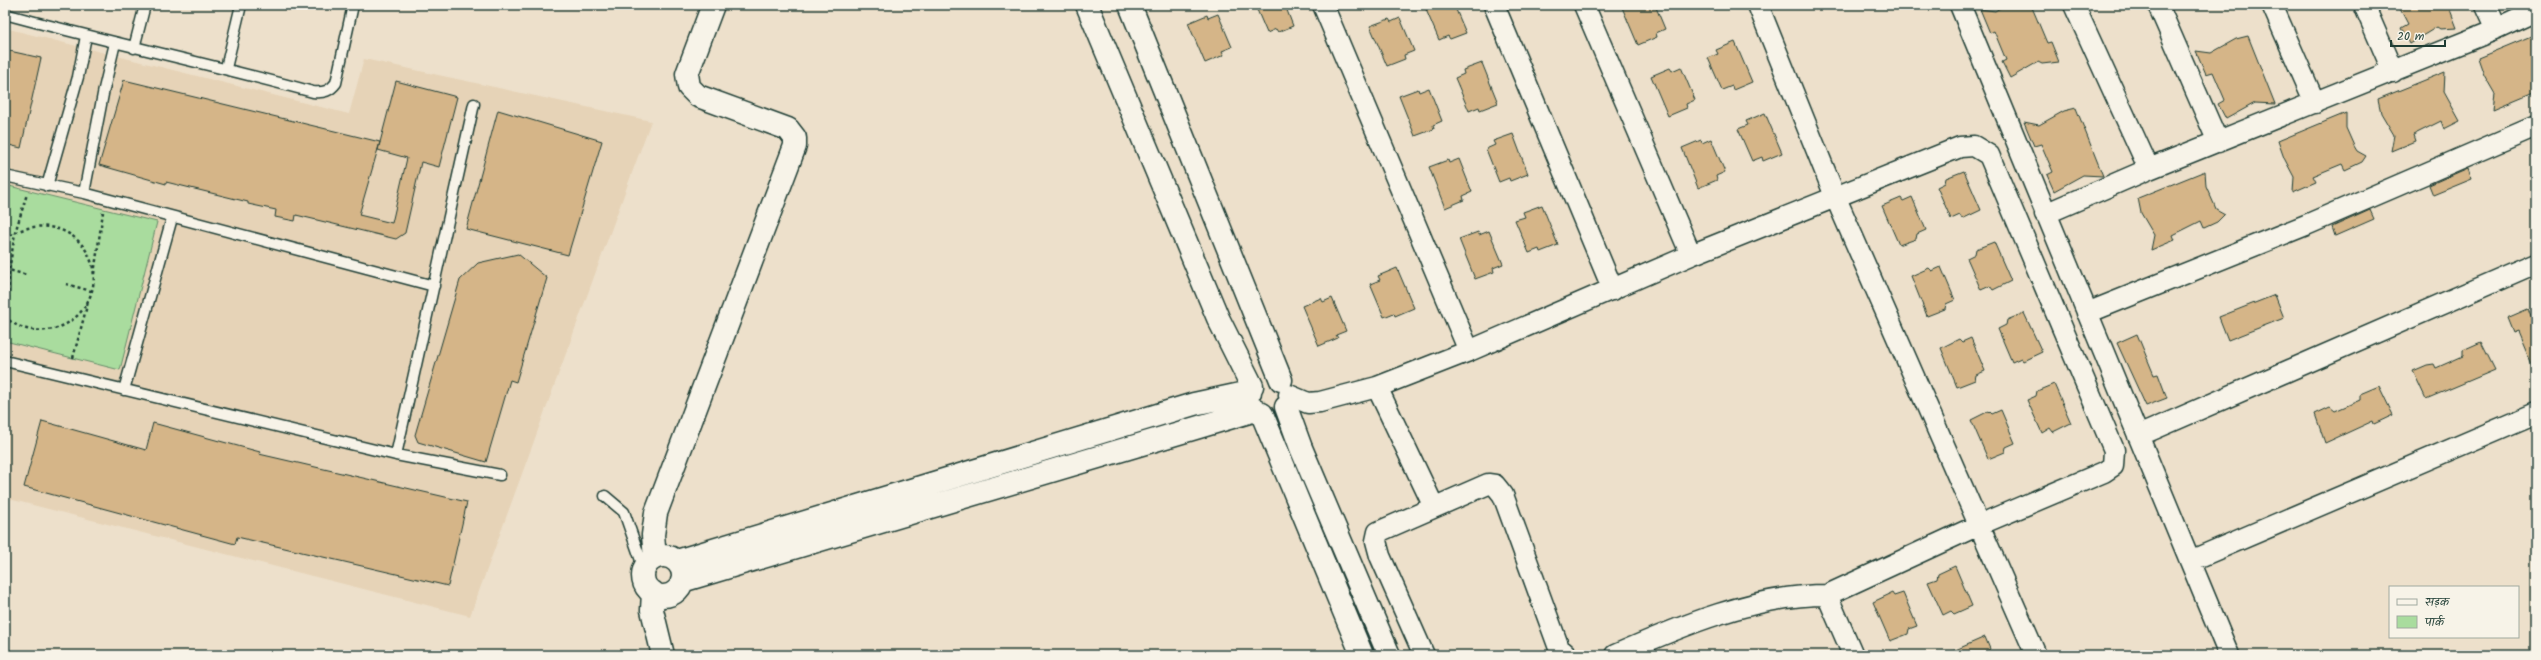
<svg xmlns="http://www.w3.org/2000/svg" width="2541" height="660" font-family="Kalam,'Playpen Sans Deva',sans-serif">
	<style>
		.built { fill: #e6d3b7 }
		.green { fill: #a9dc9e; stroke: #648c69 }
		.building { fill: #d5b588; stroke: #1f3d34 }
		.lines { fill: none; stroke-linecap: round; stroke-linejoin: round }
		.service-casing { stroke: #1f3d34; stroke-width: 13 }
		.minor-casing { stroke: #1f3d34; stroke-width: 23 }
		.tertiary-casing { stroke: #1f3d34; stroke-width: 25 }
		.path { stroke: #1f3d34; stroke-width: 2.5; stroke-dasharray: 3 3; stroke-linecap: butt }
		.service { stroke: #f7f3e8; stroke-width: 10 }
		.minor { stroke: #f7f3e8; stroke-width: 20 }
		.tertiary { stroke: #f7f3e8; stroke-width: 22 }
	</style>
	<rect width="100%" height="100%" fill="#ede0cb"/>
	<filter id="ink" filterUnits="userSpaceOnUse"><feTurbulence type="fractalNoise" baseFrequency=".025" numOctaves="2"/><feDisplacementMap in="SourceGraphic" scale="8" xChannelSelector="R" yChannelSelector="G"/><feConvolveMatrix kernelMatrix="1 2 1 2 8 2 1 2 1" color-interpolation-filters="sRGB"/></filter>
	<g filter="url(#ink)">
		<!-- built -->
		<path class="built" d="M5,28L349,114L364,59L651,121L470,616L5,498Z"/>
		<!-- green -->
		<path class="green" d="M5,185L157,222L120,370L5,341Z"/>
		<!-- building -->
		<path class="building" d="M1255,5H1285L1293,26L1278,32L1276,29L1267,33Z
			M1424,5H1454L1466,33L1450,39L1448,36L1439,40Z
			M1621,5H1655L1665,29L1656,33L1657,37L1638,45Z
			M2005,5H2031L2047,43L2051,42L2059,62L2042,64L2038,62L2010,78L2002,62L2006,60L1994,31L1990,33L1980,9L1995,11Z
			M2398,5L2449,7L2457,28L2440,29L2437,27L2409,44L2401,28L2408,24Z
			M1218,14L1232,47L1222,51L1224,55L1205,63L1188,23L1207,15L1208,18Z
			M1400,18L1414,51L1404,55L1405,59L1387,66L1370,26L1389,19L1391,22Z
			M2536,34V91L2493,109L2495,94L2484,75L2478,58Z
			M2248,36L2275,104L2255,103L2226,119L2218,104L2225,100L2213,72L2206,74L2196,51L2211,53L2236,39Z
			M1735,42L1752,82L1733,90L1732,86L1722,90L1708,58L1718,54L1716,50Z
			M5,50L41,58L21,148L5,144Z
			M1482,63L1498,103L1480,110L1479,107L1469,111L1455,78L1464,74L1463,70Z
			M1681,67L1695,100L1686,104L1687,108L1668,116L1651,76L1670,68L1672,71Z
			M2445,72L2444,92L2460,121L2444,129L2441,121L2413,135L2415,141L2391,151L2394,135L2381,113L2378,99Z
			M124,80L380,142L359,215L392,223L407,158L378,150L396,81L457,97L439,167L421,162L405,233L396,239L296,215L295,221L275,217L276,210L248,204V202L166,182V184L99,165Z
			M1429,88L1442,121L1433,125L1434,129L1415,136L1399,96L1418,89L1419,92Z
			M2076,108L2103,176L2083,175L2054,191L2047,175L2053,172L2041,144L2034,146L2024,122L2039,125L2064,111Z
			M498,110L602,141L568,255L466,229Z
			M1765,113L1782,153L1763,161L1762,157L1752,161L1738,129L1748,125L1746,121Z
			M2346,113V128L2354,146L2357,151L2366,156L2362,162L2345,170L2342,164L2313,176L2316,182L2293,192L2294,177L2284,158L2278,141Z
			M1513,134L1528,174L1510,181L1509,178L1499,182L1486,149L1495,145L1493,141Z
			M1711,139L1725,172L1716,176L1717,180L1698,188L1682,148L1701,140L1702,143Z
			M1459,159L1472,192L1463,196L1464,200L1445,208L1429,167L1448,160L1449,163Z
			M2468,168L2472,179L2433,195L2429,185Z
			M1964,171L1981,210L1962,219L1960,215L1951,219L1937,187L1945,183L1946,178Z
			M2205,171L2206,186L2214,204L2216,209L2225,214L2217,222L2204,228L2201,221L2173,235L2175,240L2151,250L2154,235L2141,213L2138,198Z
			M1912,197L1926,230L1917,234L1916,239L1899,245L1882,206L1901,198L1903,201Z
			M1542,205L1558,245L1540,252L1539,249L1529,253L1515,220L1525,217L1523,212Z
			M2370,210L2374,219L2335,236L2332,227Z
			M1489,231L1503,264L1493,268L1494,272L1475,279L1459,239L1478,232L1479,235Z
			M1994,242L2011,281L1993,290L1990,286L1981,290L1967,258L1975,254L1976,249Z
			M518,254L547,278L516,382L510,380L486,462L418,442L415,435L460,280L478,263Z
			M1941,267L1955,300L1946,304L1945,309L1927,316L1911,276L1929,268L1932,271Z
			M1397,268L1414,308L1395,316L1394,313L1384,317L1370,284L1380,280L1378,276Z
			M2275,295L2284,318L2228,340L2219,317Z
			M1321,298L1323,302L1332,298L1346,331L1336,335L1338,338L1319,346L1302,306Z
			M2528,309L2536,330V374L2518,331L2513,333L2507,318Z
			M2024,313L2042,352L2023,361L2021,358L2012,362L1998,329L2006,325L2007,320Z
			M2137,334L2154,375L2158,374L2167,398L2146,406L2117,343Z
			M1971,338L1985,371L1976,375L1975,380L1957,387L1941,348L1959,339L1962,342Z
			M2481,342L2495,370L2426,399L2413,371L2427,365L2434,364L2436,368L2463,356V350Z
			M2054,384L2071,423L2053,432L2050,428L2042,433L2027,400L2036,396L2037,391Z
			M2379,386L2393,415L2374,424L2373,421L2325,443L2315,414L2330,407L2335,411L2360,400V394Z
			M2001,410L2015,443L2006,447L2005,452L1988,459L1971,420L1989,411L1992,414Z
			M42,421L146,450L153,423L260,452L259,454L467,502L448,586L237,537L235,544L24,487Z
			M1955,566L1972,606L1954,614L1951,611L1943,615L1928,582L1937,579L1938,574Z
			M1892,593L1894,596L1903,593L1917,626L1909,629L1908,634L1890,641L1873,602Z
			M1985,637L1990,649L1987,651L1989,655H1944Z"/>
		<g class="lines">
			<!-- service casing -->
			<g class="service-casing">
				<path id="service" d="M5,14C107,42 211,64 313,92C324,93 330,91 336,83L353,5
					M134,48L145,5
					M226,68L241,5
					M5,176L84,193L434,286
					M47,186L78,77L86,36
					M84,193L104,89L115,43
					M5,361L396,455L500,475
					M124,390L172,218
					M396,455L474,104
					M605,496L624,512L644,569"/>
			</g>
			<!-- minor casing -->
			<g class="minor-casing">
				<path id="minor" d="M1323,5L1469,351
					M1494,5L1613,290
					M1584,5L1691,255
					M1758,5L1835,196L2036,655
					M1960,5L2229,655
					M2074,5L2149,169
					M2158,5L2218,142
					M2272,5L2315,103
					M2364,5L2393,72
					M2486,5L2497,29
					M2045,214L2149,169L2497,29L2536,11
					M2087,313L2306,225L2536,126
					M1377,387L1434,507
					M1289,395L1308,403L1320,402L1377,387L1469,351L1691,255L1960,147L1974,146L1989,155L2114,450L2113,466L2104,472L1981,524L1827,595L1853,655
					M2138,436L2536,263
					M2190,561L2536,413
					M1424,655L1380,556L1376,541L1378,532L1488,484L1495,485L1503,495L1559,648L1567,655
					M1615,655C1681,626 1754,595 1827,595"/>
			</g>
			<!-- tertiary casing -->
			<g class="tertiary-casing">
				<path id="tertiary" d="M1087,5L1218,318L1252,386
					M1130,5L1281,380
					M1286,407L1301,448L1389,655
					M1262,414L1362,655
					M643 576a20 20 0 1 1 40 0a20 20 0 1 1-40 0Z
					M655,558L653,535L656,513L795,146V138L788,129L698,96L689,87L687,74L713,5
					M677,561L1194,404L1250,392
					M682,581L1256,410
					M653,592L652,610L663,655"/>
			</g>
			<!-- path -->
			<path class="path" d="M5,239C33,217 78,224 91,261C102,292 79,327 47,330C33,332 15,328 5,316
				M5,269L27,275
				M94,274L103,212
				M66,284L91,291
				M7,341L9,271L15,233L27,194
				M73,358L88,302"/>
			<!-- service -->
			<use href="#service" class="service"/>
			<!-- minor -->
			<use href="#minor" class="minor"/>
			<!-- tertiary -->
			<use href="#tertiary" class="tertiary"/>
		</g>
	</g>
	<!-- margin -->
	<rect width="2541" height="660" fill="none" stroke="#f7f3e8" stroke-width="20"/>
	<rect x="10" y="10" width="2521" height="640" fill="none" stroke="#1f3d34" stroke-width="1.5" filter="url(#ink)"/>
	<!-- legend -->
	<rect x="2389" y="586" width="130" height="52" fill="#f7f3e8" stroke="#a1aaa0"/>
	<rect x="2397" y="599" width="20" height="6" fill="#f7f3e8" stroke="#a1aaa0"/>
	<text x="2425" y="606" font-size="12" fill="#1f3d34">सड़क</text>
	<rect x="2397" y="616" width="20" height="12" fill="#a9dc9e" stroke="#a1aaa0"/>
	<text x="2425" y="626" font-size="12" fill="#1f3d34">पार्क</text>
	<!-- scale -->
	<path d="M2391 40v6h54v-6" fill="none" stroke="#1f3d34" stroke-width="2"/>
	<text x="2397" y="40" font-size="12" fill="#1f3d34" stroke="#f7f3e8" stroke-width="3" paint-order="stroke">20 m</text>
</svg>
